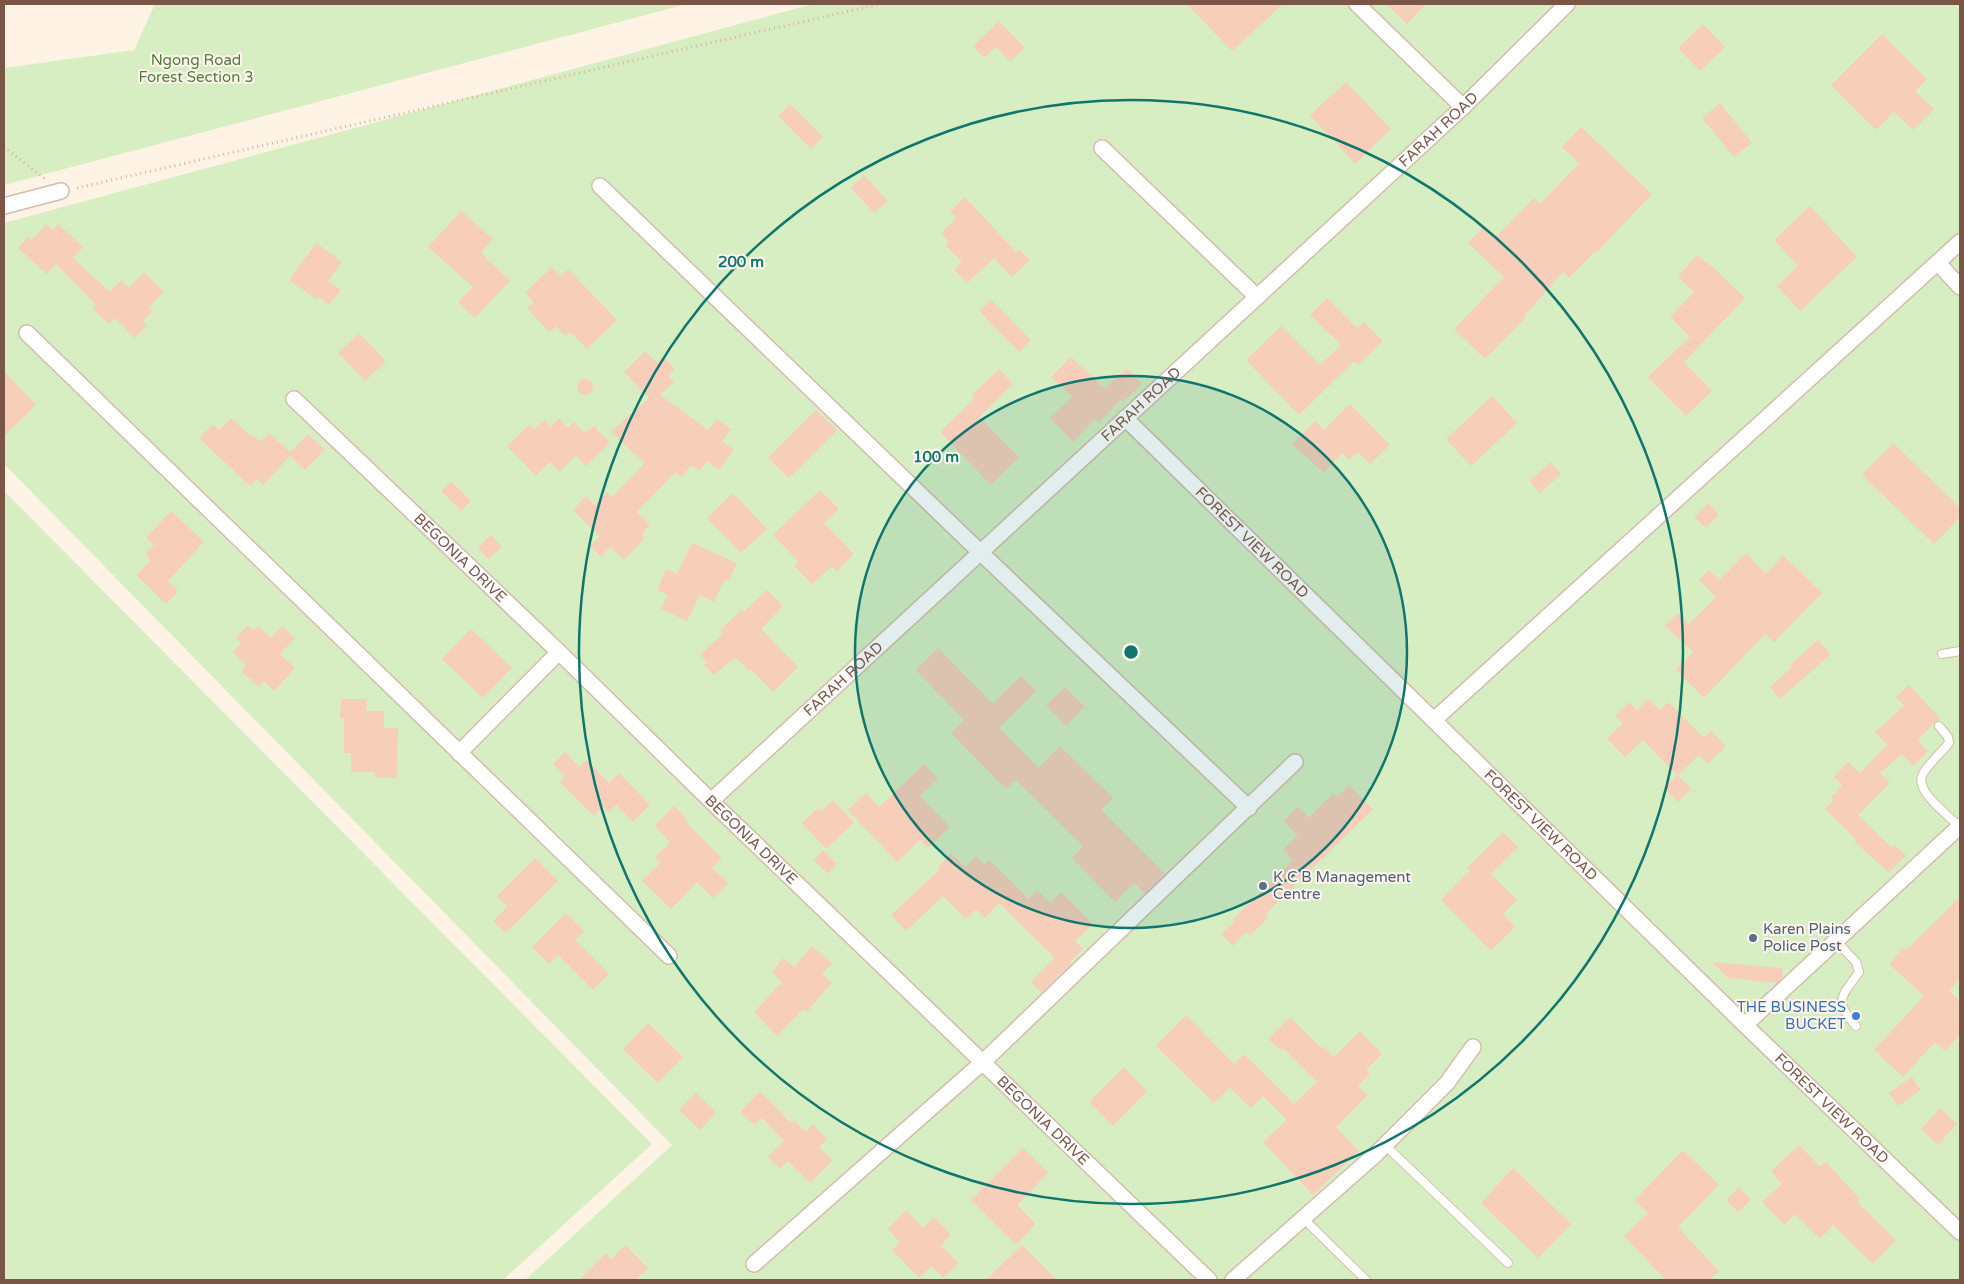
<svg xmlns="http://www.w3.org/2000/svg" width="1964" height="1284" font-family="'Varela Round',sans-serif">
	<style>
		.green { fill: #d7eec2 }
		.building { fill: #f7ceba }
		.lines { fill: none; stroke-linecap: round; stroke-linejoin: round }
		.lane-casing { stroke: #d4bcac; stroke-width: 10 }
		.street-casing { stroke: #d4bcac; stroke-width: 18 }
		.path { stroke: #dcb19c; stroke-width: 3; stroke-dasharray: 1 4; stroke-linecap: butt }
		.lane { stroke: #fff; stroke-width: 8 }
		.street { stroke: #fff; stroke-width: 15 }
		.ring { fill: none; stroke: #0f766e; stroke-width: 2.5 }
		.service-dot { fill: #5c6f8a; stroke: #fff7ee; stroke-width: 2 }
		.shop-dot { fill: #3f7fe0; stroke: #fff7ee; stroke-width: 2 }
		.labels { text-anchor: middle; stroke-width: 4; stroke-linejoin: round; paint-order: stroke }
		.park-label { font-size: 15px; fill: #527c3b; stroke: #fff7ee }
		.street-label { font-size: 15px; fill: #7b5647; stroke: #fff7ee }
		.service-label { font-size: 15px; fill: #4e5e75; stroke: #fff7ee; text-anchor: start }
		.shop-label { font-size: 15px; fill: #366cbe; stroke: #fff7ee; text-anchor: end }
		.centre { fill: #0f766e; stroke: #fff7ee; stroke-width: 2.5 }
		.ring-label { font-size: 15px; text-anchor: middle; font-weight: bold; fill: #0f766e; stroke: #fff7ee; stroke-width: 4; stroke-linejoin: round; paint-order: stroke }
	</style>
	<rect width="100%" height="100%" fill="#fef3e5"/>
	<!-- green -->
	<path class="green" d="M155,4H687L4,185V68L134,50Z
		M813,4H1960V1280H525L672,1145L4,464V223Z
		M4,491L652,1144L503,1280H4Z"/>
	<!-- building -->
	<path class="building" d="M1187,4H1283L1232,51Z
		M1386,4H1426L1407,24Z
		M999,21L1025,48L1010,62L996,47L984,58L973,46Z
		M1703,24L1725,47L1700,71L1678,48Z
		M1882,34L1927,79L1915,91L1934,109L1913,130L1894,112L1876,130L1831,85Z
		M1346,82L1391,129L1355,164L1310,115Z
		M1720,103L1752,143L1734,157L1702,118Z
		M790,104L823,137L811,149L778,116Z
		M1581,127L1652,194L1596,253L1595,252L1569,278L1563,272L1525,315L1526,317L1485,359L1454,329L1504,277L1468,243L1484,226L1496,237L1534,198L1540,204L1579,163L1562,147Z
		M864,175L888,201L874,213L851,188Z
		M965,197L1016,252L1019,249L1030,260L1012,277L994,258L967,283L954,270L962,262L945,245L949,242L941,233L956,218L950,211Z
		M1810,206L1857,257L1800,311L1777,286L1798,266L1774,240Z
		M461,211L493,239L481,253L510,281L475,318L458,302L473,287L428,247Z
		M46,224L53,230L58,224L83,247L73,258L110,292L121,280L129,288L144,272L164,292L149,307L153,310L143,321L147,325L135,338L115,318L109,324L93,309L96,305L56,264L47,274L18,248L28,237L32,240Z
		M316,243L342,262L328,281L341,290L329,305L318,296L316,299L289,280Z
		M1697,255L1716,270L1745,298L1684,362L1712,391L1686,416L1648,377L1690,337L1670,317L1694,292L1678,277Z
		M552,267L561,276L568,269L617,320L587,349L570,332L565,336L556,326L549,332L527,308L534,302L525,293Z
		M1327,298L1357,328L1364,322L1383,341L1358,365L1354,361L1299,415L1246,360L1281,326L1320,365L1341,345L1310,315Z
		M991,300L1031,340L1019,352L979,311Z
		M359,333L386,361L365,381L338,353Z
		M645,351L657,363L664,357L675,369L668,376L674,382L660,395L708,430L717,419L731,429L722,441L734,450L719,470L707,461L700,471L691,465L682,477L675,472L637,512L650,525L641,534L645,538L624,560L610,547L601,557L590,546L600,537L573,510L586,496L595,505L607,492L612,497L645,463L611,432L649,398L624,372Z
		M1071,357L1105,389L1127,368L1142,384L1123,402L1120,400L1099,423L1095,419L1073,442L1050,418L1072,397L1051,377Z
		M999,369L1013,384L979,417L1019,457L991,485L940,432L975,398L972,395Z
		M4,371L36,405L4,436Z
		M577 387a8 8 0 1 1 16 0a8 8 0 1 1-16 0Z
		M1492,396L1517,423L1471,466L1446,439Z
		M1350,404L1390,445L1370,464L1358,452L1349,460L1342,453L1324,473L1292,444L1315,421L1324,430Z
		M816,410L837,430L789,478L768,458Z
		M231,418L251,436L253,435L261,442L269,433L290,452L308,434L325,450L305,470L290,456L263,485L257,479L250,486L199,438L213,424L219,430Z
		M559,418L568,428L574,422L585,433L594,426L610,443L586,466L576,456L559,472L550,462L536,476L507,446L530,424L535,429L545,420L550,427Z
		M1893,443L1960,508V517L1934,544L1862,475Z
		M1550,462L1561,474L1540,493L1530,481Z
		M451,481L471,501L461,511L441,491Z
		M820,490L839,509L824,523L854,554L837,571L832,566L812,584L794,566L799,562L773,535Z
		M733,493L767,529L741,553L707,518Z
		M1708,503L1719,515L1706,528L1694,517Z
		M171,511L204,542L168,581L178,591L166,604L136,575L151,560L145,554L154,545L146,538Z
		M491,535L502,547L488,559L478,547Z
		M692,543L737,563L729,581L725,579L714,602L700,595L687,621L661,609L668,595L657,590L666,569L677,574Z
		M1746,553L1766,574L1783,555L1822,593L1774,642L1765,634L1704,698L1676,670L1693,652L1665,626L1678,613L1689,624L1716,597L1699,580L1709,570L1719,580Z
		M767,590L783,606L761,629L798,667L773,692L751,669L749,671L736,658L730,663L729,662L714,675L704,665L707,662L700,655L723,633L720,630L742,609L744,612Z
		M248,625L254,630L258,626L271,638L282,626L295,638L280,654L295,668L274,691L264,681L259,687L241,671L246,665L233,653L241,643L236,638Z
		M471,629L512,668L483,698L442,659Z
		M1818,640L1831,654L1780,699L1770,687L1792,667L1790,665Z
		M938,648L993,704L1021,676L1036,691L999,728L1039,768L1060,746L1113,798L1101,810L1165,874L1145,894L1134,883L1115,902L1072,858L1083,846L1016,780L1006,789L951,733L964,720L916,670Z
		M1909,685L1941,719L1935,722L1918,740L1928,752L1913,766L1902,754L1880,773L1890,783L1858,815L1892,848L1894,845L1906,855L1889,873L1854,841L1856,839L1825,809L1834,800L1831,797L1842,785L1834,777L1848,762L1860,773L1887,745L1875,732L1904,706L1896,697Z
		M1065,687L1085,707L1066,726L1046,705Z
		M341,699H367L366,711H384V728H398L397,778H375V772H351V753H344V718H340Z
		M1648,699L1660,710L1668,702L1704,738L1711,731L1726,746L1708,764L1699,755L1678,775L1691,789L1678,802L1664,788L1677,775L1643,740L1625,757L1607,739L1623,723L1615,716L1629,702L1637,710Z
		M565,752L579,767L586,760L609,783L619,773L650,805L633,822L616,805L609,812L603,806L594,816L560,782L565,776L553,764Z
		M924,764L938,779L920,796L950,827L928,848L920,840L897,862L848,810L866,793L879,807Z
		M1349,785L1373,809L1265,915L1268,918L1250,936L1246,932L1233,946L1221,934L1235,921L1233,919L1293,860L1283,850L1298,835L1283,821L1298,807L1309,818L1333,793L1337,797Z
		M833,800L854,822L826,849L802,823L818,808L821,811Z
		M674,806L687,819L685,821L722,858L712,868L728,883L713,898L697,882L671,909L642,881L661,862L655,857L670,842L655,826Z
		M1503,832L1518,847L1491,874L1517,900L1503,914L1515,927L1491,951L1441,900L1470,871L1467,868Z
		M823,850L837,864L828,874L813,860Z
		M951,853L965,867L976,856L984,865L989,860L1029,899L1037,890L1050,903L1061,892L1093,924L1075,941L1083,949L1070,962L1072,963L1042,993L1031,982L1055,958L999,903L985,918L976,909L966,919L943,896L906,931L891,915L939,870L937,868Z
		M535,858L558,881L506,933L493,921L507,907L497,896Z
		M1960,897V978L1949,990L1960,1001V1034L1945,1051L1935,1042L1903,1077L1874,1050L1924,996L1889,964L1903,948L1906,950Z
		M566,913L584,931L575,940L609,974L593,990L558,955L549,964L532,947Z
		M812,946L832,963L822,974L832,982L807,1012L803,1009L777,1036L754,1012L782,982L772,973L783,958L794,967Z
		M1712,962L1783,968L1782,978L1777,983L1728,978Z
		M1186,1015L1234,1064L1244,1054L1294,1104L1317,1082L1283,1048L1280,1050L1268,1039L1290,1017L1321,1048L1323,1046L1334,1057L1360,1031L1382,1054L1366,1070L1370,1074L1358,1086L1368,1095L1336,1127L1359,1151L1313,1195L1263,1142L1287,1120L1263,1096L1251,1108L1230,1088L1214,1103L1156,1046Z
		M648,1023L683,1057L658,1083L623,1049Z
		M1124,1067L1147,1091L1113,1126L1089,1102Z
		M1912,1077L1921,1090L1898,1106L1889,1093Z
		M760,1091L791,1123L794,1120L806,1132L813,1124L827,1139L819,1147L833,1160L810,1183L788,1161L780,1169L768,1157L784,1141L762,1118L754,1125L740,1112Z
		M696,1093L716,1113L700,1130L679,1110Z
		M1940,1108L1957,1124L1938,1145L1921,1129Z
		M1799,1145L1820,1167L1826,1162L1860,1199L1857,1202L1896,1240L1873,1264L1833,1225L1820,1239L1795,1214L1784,1225L1762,1202L1782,1184L1771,1171Z
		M1023,1148L1048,1173L1017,1205L1036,1224L1016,1245L971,1200Z
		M1683,1150L1719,1185L1678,1227L1719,1271L1709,1280H1666L1624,1236L1648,1213L1635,1200Z
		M1513,1168L1571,1224L1538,1258L1481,1203Z
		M1739,1187L1751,1200L1738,1212L1726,1200Z
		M906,1210L923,1228L934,1217L951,1235L941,1245L958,1263L943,1278L931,1266L919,1278L892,1250L900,1242L888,1229Z
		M625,1245L648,1268L635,1280H579L606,1253L611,1259Z
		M1022,1245L1057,1280H986Z"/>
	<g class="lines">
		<!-- lane casing -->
		<g class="lane-casing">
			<path id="lane" d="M1942,654L1960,651
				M1939,726L1948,737L1949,743C1942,752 1925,767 1922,776C1916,792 1949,816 1960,827
				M1836,941L1856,962L1859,972C1841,998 1833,1000 1856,1026
				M1385,1145L1508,1263
				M1303,1218L1366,1280"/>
		</g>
		<!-- street casing -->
		<g class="street-casing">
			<g id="street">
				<path d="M1357,4L1463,107"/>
				<path d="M1102,148L1257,297"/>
				<path d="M600,186L980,552L1249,808"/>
				<path d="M4,206L61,191"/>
				<path d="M1938,263L1960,287"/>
				<path d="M27,333L669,956"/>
				<path id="s1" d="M294,399L559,652L711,801L1209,1280"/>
				<path id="s2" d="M1125,418L1745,1025L1960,1232"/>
				<path d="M1434,720L1960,242"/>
				<path d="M459,753L559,652"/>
				<path id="s3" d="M711,801L1463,107L1567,4"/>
				<path d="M1745,1025L1960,826"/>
				<path d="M754,1264L983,1062L1295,762"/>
				<path d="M1233,1280L1376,1154L1447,1083L1473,1047"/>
			</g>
		</g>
		<!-- path -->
		<path class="path" d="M4,147L45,179
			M77,188L880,4"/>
		<!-- lane -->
		<use href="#lane" class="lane"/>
		<!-- street -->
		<use href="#street" class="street"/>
	</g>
	<!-- distance rings -->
	<circle cx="1131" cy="652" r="276" fill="#0f766e" fill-opacity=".12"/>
	<g class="ring">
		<circle cx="1131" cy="652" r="276"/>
		<circle cx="1131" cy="652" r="552"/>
	</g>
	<!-- markers -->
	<g class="service-dot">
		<circle cx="1263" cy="886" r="5"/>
		<circle cx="1753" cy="938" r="5"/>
	</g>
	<circle class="shop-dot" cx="1856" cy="1016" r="5"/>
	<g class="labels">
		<!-- park labels -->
		<g class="park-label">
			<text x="196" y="65">Ngong Road<tspan x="196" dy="17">Forest Section 3</tspan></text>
		</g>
		<!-- street labels -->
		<g class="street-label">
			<text dy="5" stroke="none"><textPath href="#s3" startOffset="990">FARAH ROAD</textPath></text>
			<text dy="5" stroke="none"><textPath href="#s3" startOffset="585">FARAH ROAD</textPath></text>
			<text dy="5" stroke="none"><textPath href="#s2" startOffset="178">FOREST VIEW ROAD</textPath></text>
			<text dy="5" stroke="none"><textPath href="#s1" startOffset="230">BEGONIA DRIVE</textPath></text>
			<text dy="5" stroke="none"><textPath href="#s3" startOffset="180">FARAH ROAD</textPath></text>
			<text dy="5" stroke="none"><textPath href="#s2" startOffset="582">FOREST VIEW ROAD</textPath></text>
			<text dy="5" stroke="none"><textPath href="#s1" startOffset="635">BEGONIA DRIVE</textPath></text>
			<text dy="5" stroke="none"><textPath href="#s2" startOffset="988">FOREST VIEW ROAD</textPath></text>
			<text dy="5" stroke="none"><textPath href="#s1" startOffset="1040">BEGONIA DRIVE</textPath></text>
		</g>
		<!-- service labels -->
		<g class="service-label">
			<text x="1273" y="882">K C B Management<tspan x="1273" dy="17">Centre</tspan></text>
			<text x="1763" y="934">Karen Plains<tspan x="1763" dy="17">Police Post</tspan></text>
		</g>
		<!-- shop labels -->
		<g class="shop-label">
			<text x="1846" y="1012">THE BUSINESS<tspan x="1846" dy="17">BUCKET</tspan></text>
		</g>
	</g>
	<circle cx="1131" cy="652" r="8" class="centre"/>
	<g class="ring-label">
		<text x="741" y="267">200 m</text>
		<text x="936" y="462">100 m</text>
	</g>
	<!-- border -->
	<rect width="1964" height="1284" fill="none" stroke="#7b5647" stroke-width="10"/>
</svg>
